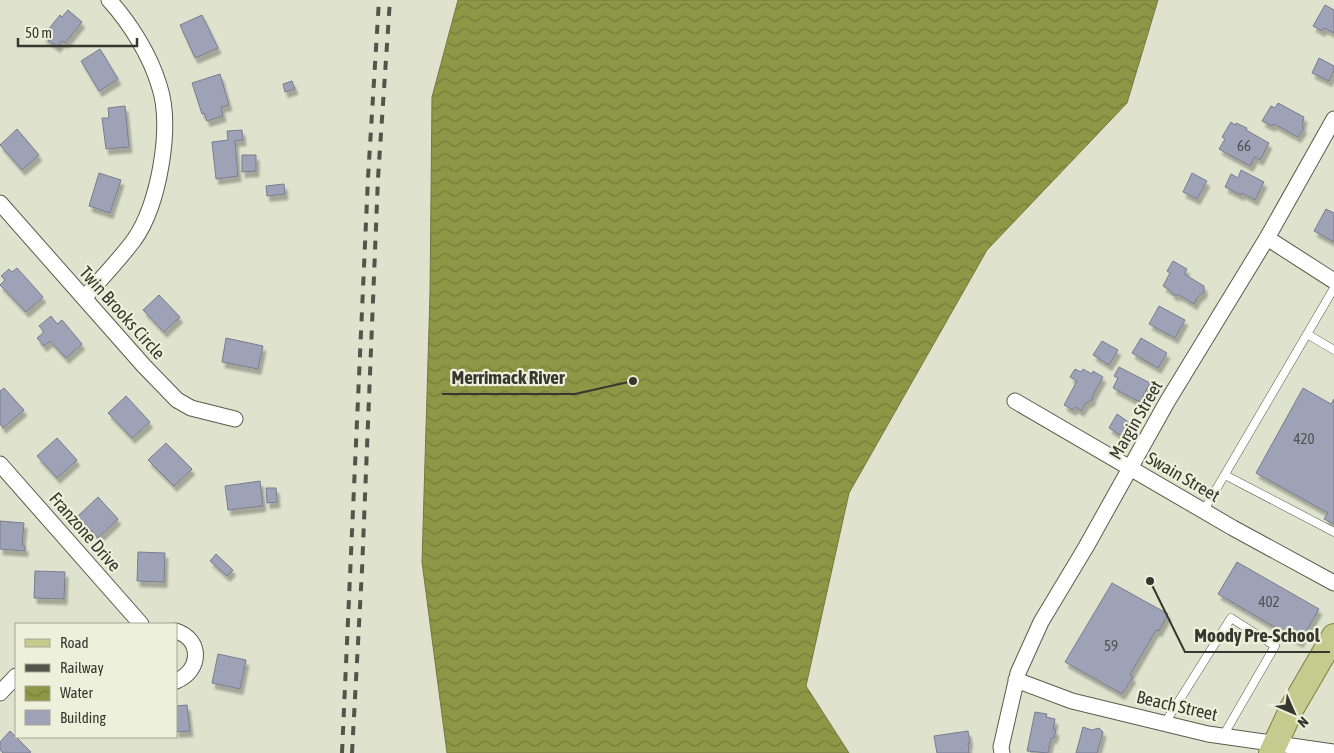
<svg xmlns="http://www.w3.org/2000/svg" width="1334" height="753" font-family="'Asap Condensed',sans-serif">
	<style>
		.water { fill: url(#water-waves); stroke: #747a3e }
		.building { fill: #9ea2b6; stroke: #787c8e; filter: url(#shadow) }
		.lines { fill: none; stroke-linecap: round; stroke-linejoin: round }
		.lane-casing { stroke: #595c4a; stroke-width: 9 }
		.street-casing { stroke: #595c4a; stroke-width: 17 }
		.primary-casing { stroke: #7a813d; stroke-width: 26 }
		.lane { stroke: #fff; stroke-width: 8 }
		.street { stroke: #fff; stroke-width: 15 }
		.primary { stroke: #c5cb8f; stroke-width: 24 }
		.rail { stroke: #53554b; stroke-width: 4; stroke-dasharray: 9 9; stroke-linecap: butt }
		.labels { text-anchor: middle; stroke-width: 4.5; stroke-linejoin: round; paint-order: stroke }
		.number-label { font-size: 15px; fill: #505251 }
		.street-label { font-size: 18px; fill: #36372f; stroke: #edf0db }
		.leader { fill: none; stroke: #36372f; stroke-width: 2 }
		.callout-dot { fill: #36372f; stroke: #edf0db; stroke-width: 2 }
		.callout-label { font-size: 19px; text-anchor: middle; font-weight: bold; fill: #36372f; stroke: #edf0db; stroke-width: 4.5; stroke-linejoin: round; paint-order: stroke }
	</style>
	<defs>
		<pattern id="water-waves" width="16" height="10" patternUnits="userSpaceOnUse" patternTransform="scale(1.25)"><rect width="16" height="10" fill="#8e9745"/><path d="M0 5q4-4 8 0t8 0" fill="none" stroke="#757c3a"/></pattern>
		<filter id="shadow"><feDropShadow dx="3" dy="5.5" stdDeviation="1" flood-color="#0004"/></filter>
	</defs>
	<rect width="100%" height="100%" fill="#dfe3ce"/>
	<!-- water -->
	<path class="water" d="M458,0H1158L1127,103L987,250L849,493L806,686L849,753H447L422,562L430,294L432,97Z"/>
	<!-- building -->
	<path class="building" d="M1325,5L1334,10V33L1324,28L1322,31L1313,26Z
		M68,10L82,22L65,43L62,41L57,47L43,36L60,15L62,17Z
		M202,15L218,48L195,58L180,25Z
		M100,49L118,79L99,91L81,61Z
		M1319,58L1334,66V70L1329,81L1312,73Z
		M220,74L229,105L221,107L223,116L207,121L204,113L202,114L192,83Z
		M292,81L295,89L285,92L283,84Z
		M1278,103L1304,117L1302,127L1304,128L1298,137L1274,124L1272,126L1262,121L1271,106L1275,108Z
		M125,106L129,147L106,149L102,118H109L108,108Z
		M1231,122L1235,125L1236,123L1247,128L1246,130L1269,143L1260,160L1255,157L1250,166L1219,149L1225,139L1222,137Z
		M17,129L39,155L22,170L0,145Z
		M242,130L243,140L235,141L238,176L216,179L212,142L228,140L227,131Z
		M242,155H256V171L242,172Z
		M1241,170L1264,182L1255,200L1242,193L1241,195L1225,187L1231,174L1238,178Z
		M99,173L121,180L110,213L89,206Z
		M1192,173L1207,181L1197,199L1183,192Z
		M284,184L285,194L267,196L266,186Z
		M1326,209L1334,213V242L1314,231Z
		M1173,261L1187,269L1184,274L1204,286V292L1198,297L1194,304L1179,295H1173L1171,291L1163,286L1170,273L1167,271Z
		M17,268L43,297L26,312L0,285L5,280L1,276L9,269L12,272Z
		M159,295L180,317L164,332L143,310Z
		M1159,306L1185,320L1175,338L1149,324Z
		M51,316L57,324L62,320L82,344L66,358L50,341L44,346L37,338L44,332L39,326Z
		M226,338L263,346L258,369L222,362Z
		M1141,338L1167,353L1158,368L1132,353Z
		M1102,341L1118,350L1109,365L1093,355Z
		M1119,367L1150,383L1140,402L1113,388L1118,378L1114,376Z
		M1075,369L1081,372L1083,369L1092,374L1093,371L1103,377L1093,395L1092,400L1086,403L1081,411L1075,407L1073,410L1064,405L1077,381L1070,377Z
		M4,388L24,410L3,428L0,424V391Z
		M1303,388L1331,404L1334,399V524L1324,519L1328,513L1256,473Z
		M126,396L150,422L132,438L108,413Z
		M1117,414L1130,423L1122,436L1109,428Z
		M57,438L77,460L57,478L37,456Z
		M166,443L192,469L174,486L148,460Z
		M260,481L263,506L228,510L225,486Z
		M266,488H276L277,502L267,503Z
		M98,497L118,519L98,538L78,516Z
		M0,521L24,523L22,545L25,546V551L0,549Z
		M138,552L165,553L164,582L137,581Z
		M216,554L233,570L227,576L210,561Z
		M1237,562L1319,609L1300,642L1218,594Z
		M35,571L65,572L64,599L34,598Z
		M1112,583L1168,614L1159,631L1156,630L1130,675L1133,677L1122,694L1065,662Z
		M218,654L246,660L240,689L212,683Z
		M187,705L190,731L176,732V706Z
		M1035,712L1047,714L1046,717L1055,719L1053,729L1056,730L1054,738H1051L1048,753L1027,751Z
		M1083,727L1092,730L1099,728L1103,732L1097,753H1076Z
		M10,731L31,752L29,753H3L0,750V742Z
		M968,731L970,743H968L969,753H937L934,736Z"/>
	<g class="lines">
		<!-- lane casing -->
		<g class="lane-casing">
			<path id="lane" d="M1307,334L1334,350
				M1225,475L1334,532
				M1204,510L1334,288
				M1165,723L1231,618L1275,646L1223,736"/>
		</g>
		<!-- street casing -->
		<g class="street-casing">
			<path id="street" d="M0,203L144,366L177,400L191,408L235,419
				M1267,238L1334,281
				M84,298C101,279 119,260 134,240C159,205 173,126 159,85C150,55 130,23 109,0
				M1015,401L1233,528L1334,583
				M0,464L141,624
				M176,631C203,640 201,671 176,681
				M1016,680L1072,701L1208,734L1334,752
				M0,693L16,676
				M1002,753L1001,747L1018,673L1041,622L1086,547L1167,402L1267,238L1334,119"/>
		</g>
		<!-- primary casing -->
		<g class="primary-casing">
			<path id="primary" d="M1271,753L1292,708L1334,636"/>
		</g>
		<!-- lane -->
		<use href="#lane" class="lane"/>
		<!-- street -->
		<use href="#street" class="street"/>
		<!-- primary -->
		<use href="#primary" class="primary"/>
		<!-- rail -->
		<path class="rail" d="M342,753L368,178L379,0
			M352,753L362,570L378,178L390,0"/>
	</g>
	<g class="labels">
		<!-- number labels -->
		<g class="number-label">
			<text x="1244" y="151">66</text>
			<text x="1304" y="444">420</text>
			<text x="1269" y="607">402</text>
			<text x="1111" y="651">59</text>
		</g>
		<!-- street labels -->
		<g class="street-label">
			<text transform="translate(122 313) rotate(48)" y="6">Twin Brooks Circle</text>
			<text transform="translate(1136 420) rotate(-60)" y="6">Margin Street</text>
			<text transform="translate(1183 477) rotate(30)" y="6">Swain Street</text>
			<text transform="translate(85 532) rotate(49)" y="6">Franzone Drive</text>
			<text transform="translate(1177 706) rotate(13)" y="6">Beach Street</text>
		</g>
	</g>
	<!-- callouts -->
	<path class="leader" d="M633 381L575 394H442M1150 581L1185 652H1330"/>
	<g class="callout-dot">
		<circle cx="633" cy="381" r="5"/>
		<circle cx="1150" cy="581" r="5"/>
	</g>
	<g class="callout-label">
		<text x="508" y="384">Merrimack River</text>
		<text x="1257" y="642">Moody Pre-School</text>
	</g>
	<!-- legend -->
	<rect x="15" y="623" width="162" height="115" fill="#edf0db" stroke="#a4a696"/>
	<rect x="25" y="639" width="25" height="8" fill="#c5cb8f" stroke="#a4a696"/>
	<text x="60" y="648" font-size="15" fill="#36372f">Road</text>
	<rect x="25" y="664" width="25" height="8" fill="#53554b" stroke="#a4a696"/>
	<text x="60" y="673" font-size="15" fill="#36372f">Railway</text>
	<rect x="25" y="686" width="25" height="15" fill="url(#water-waves)" stroke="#a4a696"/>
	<text x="60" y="698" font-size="15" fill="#36372f">Water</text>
	<rect x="25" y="710" width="25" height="15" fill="#9ea2b6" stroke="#a4a696"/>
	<text x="60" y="723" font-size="15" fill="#36372f">Building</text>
	<!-- north arrow -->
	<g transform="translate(1294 713) rotate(135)" stroke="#edf0db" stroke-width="4" paint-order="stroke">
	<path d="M0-4L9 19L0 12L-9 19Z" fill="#36372f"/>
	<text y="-8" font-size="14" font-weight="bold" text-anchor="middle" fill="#36372f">N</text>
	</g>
	<!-- scale -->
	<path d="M18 38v8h119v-8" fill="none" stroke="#36372f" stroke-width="2.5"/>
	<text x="25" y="38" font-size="15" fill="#36372f" stroke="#edf0db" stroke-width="4" paint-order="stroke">50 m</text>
</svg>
